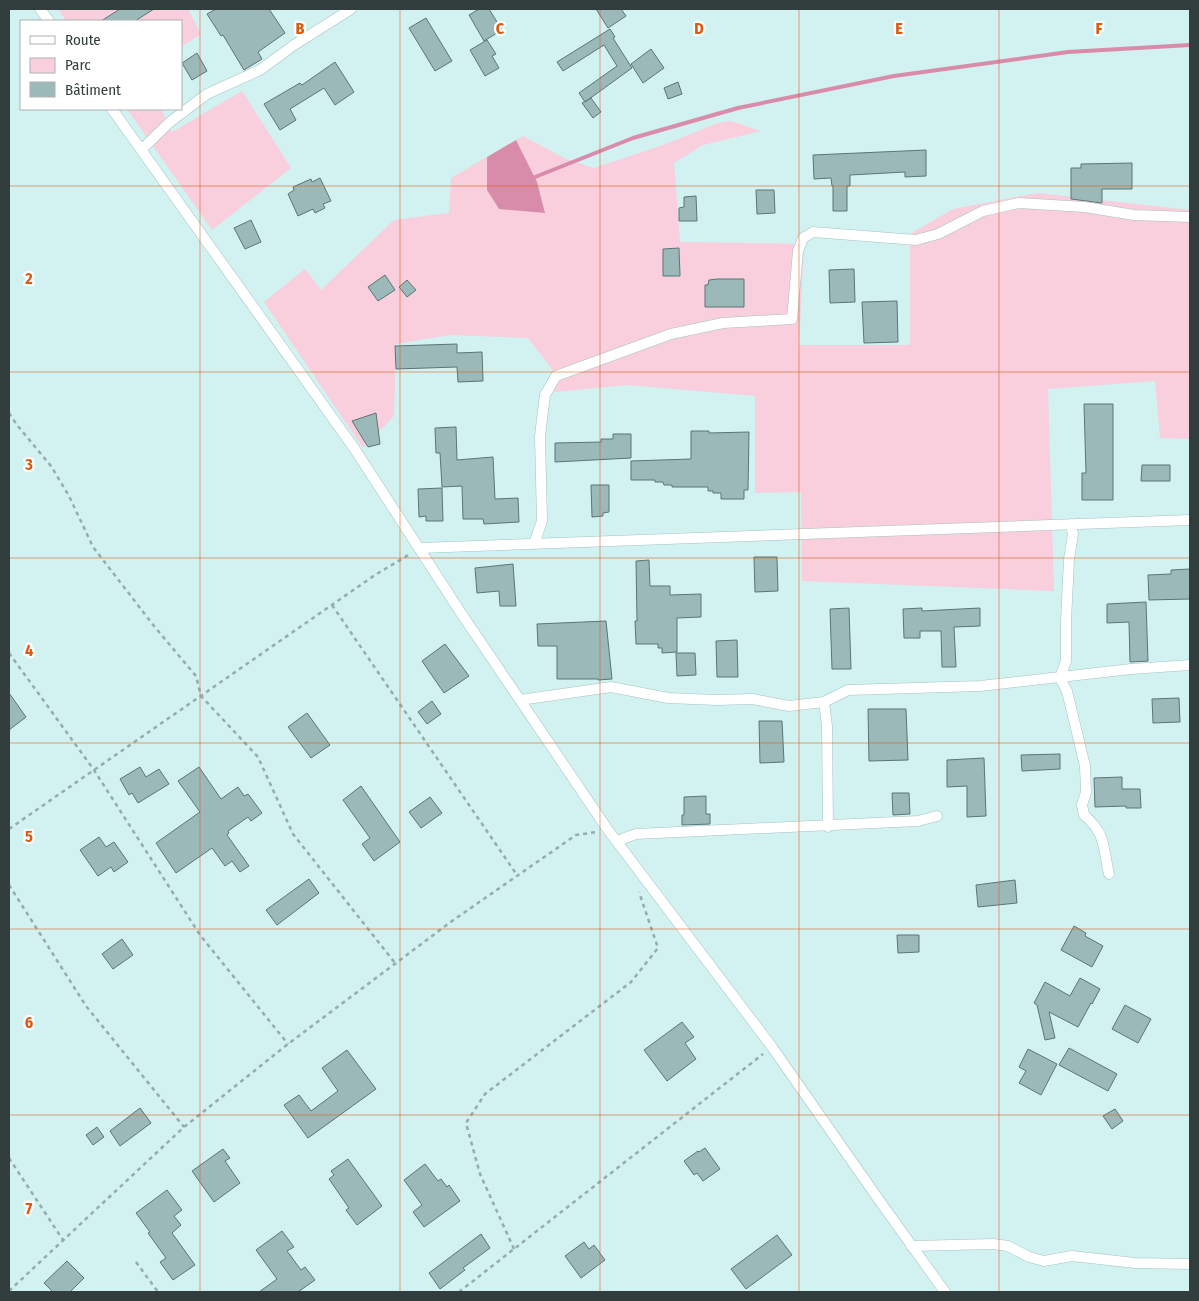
<svg xmlns="http://www.w3.org/2000/svg" width="1199" height="1301" font-family="'Fira Sans Condensed',sans-serif">
	<style>
		.green { fill: #f9cedd }
		.water { fill: #d98caa }
		.lines { fill: none; stroke-linecap: round; stroke-linejoin: round }
		.stream { stroke: #d98caa; stroke-width: 4 }
		.building { fill: #9cb9b9; stroke: #5a7575 }
		.street-casing { stroke: #a5c2c2; stroke-width: 11 }
		.path { stroke: #94acac; stroke-width: 2.5; stroke-dasharray: 4 4; stroke-linecap: butt }
		.street { stroke: #fff; stroke-width: 10 }
		.grid { fill: none; stroke: #df580e; stroke-width: 1; stroke-opacity: 0.55 }
		.grid-label { font-size: 16px; text-anchor: middle; font-weight: bold; fill: #df580e; stroke: #fff; stroke-width: 4.5; stroke-linejoin: round; paint-order: stroke }
	</style>
	<rect width="100%" height="100%" fill="#d2f1f1"/>
	<!-- green -->
	<path class="green" d="M58,9H188L201,34L181,47V21H66Z
		M242,91L291,168L212,230L127,109H161L172,132Z
		M731,121L761,131L703,145L674,163L680,242L804,244L799,345H910V234L953,209L1037,193L1190,210V439L1160,438L1155,381L1048,389L1054,591L802,581L801,492L755,493V396L629,385L554,392L552,369L528,338L449,335L396,344L394,416L363,448L264,302L305,269L321,290L394,220L449,213L451,178L487,157V190L537,182L516,140L523,136L566,159L594,168L663,145L718,123Z"/>
	<!-- water -->
	<path class="water" d="M516,140L537,182L545,213L499,209L487,190V157Z"/>
	<g class="lines">
		<!-- stream -->
		<path class="stream" d="M530,179L633,138L738,108L894,76L1068,52L1190,45"/>
	</g>
	<!-- building -->
	<path class="building" d="M120,9H154L135,21H101Z
		M216,9H269L285,33L258,52L262,59L244,70L223,35L221,36L207,14Z
		M479,9H489L502,30L484,41L469,15Z
		M596,9H621L626,16L608,28Z
		M426,18L452,61L435,71L409,28Z
		M610,29L615,37L613,38L632,68L585,102L579,93L617,66L604,45L563,71L557,62Z
		M487,40L496,54L492,56L499,68L485,76L470,50Z
		M651,49L664,68L643,83L631,64Z
		M197,53L207,71L192,80L182,63Z
		M335,62L354,92L335,105L324,88L290,109L296,120L280,130L264,104L300,83L302,85Z
		M678,82L682,94L668,99L664,88Z
		M591,98L601,112L593,118L582,103Z
		M926,150V176L905,177V172L850,175V186H847V211H833V186H832L831,178L814,179L813,155Z
		M1132,163V189H1102V203L1071,199V168H1081V164Z
		M320,178L331,201L323,204L325,208L315,213L313,209L298,216L288,194L294,190L293,187L311,179L312,182Z
		M756,190H774L775,213L757,214Z
		M696,196L697,221H679V208L684,207V197Z
		M251,220L261,242L245,249L234,228Z
		M679,248L680,276H663V249Z
		M854,269L855,302L830,303L829,270Z
		M385,275L395,290L378,301L368,287Z
		M717,279H744V307H705V285H708L709,280Z
		M407,280L416,290L407,297L399,287Z
		M897,301L898,342L864,343L862,302Z
		M457,344V353L482,352L483,381L458,382L457,367L396,369L395,346Z
		M1084,404H1113V500H1082V473H1086Z
		M376,413L380,444L368,447L352,421Z
		M456,427L457,460L493,457L495,499L518,498L519,522L484,524L483,519H463L462,486L442,487L440,453H436L435,428Z
		M691,431H709V433L749,432L748,490H744V499H721V493H713V491H708V487H672V485H664L663,482H655V480H631V461L691,459Z
		M613,434H631V458L555,462V443L601,442V439H613Z
		M1142,465H1170V481H1141Z
		M591,485H609V512L603,513V516L592,517Z
		M442,488L443,521H426V516L419,517L418,489Z
		M754,557H777L778,591L755,592Z
		M649,560L650,586H670V595L701,594V617L677,618V652L662,653V648H658V644H636L635,621H637L636,561Z
		M513,564L516,606H500L499,591L477,593L475,568Z
		M1190,569V599L1149,600L1148,575L1171,574V570Z
		M1146,602L1148,661L1130,662L1129,622L1107,623V604Z
		M849,608L851,669H832L830,609Z
		M922,608V611L980,608V626L954,627L956,667H942L941,631H920V638H904L903,609Z
		M606,621L612,679L598,680V679H557V646H538L537,624Z
		M737,640L738,677H717L716,641Z
		M445,644L469,676L444,693L422,661Z
		M676,653H695L696,675L677,676Z
		M9,693L26,717L9,730Z
		M1179,698L1180,722L1153,723L1152,699Z
		M432,701L441,714L427,724L418,712Z
		M868,709H906L908,760L869,761Z
		M307,713L330,745L311,758L288,727Z
		M759,721H782L784,762L760,763Z
		M1060,754V769L1022,771L1021,755Z
		M984,758L986,816L967,817V786L947,787V760Z
		M140,767L146,777L159,769L169,784L138,803L132,793L129,795L120,779Z
		M199,767L221,799L238,787L244,796L248,794L262,813L251,821L248,817L228,831L229,833L227,835L249,866L240,872L232,861L225,866L212,848L176,873L156,843L200,812L178,781Z
		M1122,777V789H1140L1141,808H1126V806L1095,807L1094,778Z
		M361,786L400,842L374,861L362,844L370,838L343,800Z
		M892,793H909L910,814L893,815Z
		M706,796V814H710V824L682,825V815H684V797Z
		M430,797L442,813L421,828L409,812Z
		M99,837L106,847L114,842L128,862L114,872L111,867L98,876L80,850Z
		M309,879L319,893L277,925L266,910Z
		M1015,880L1017,903L978,907L976,885Z
		M1074,926L1086,933L1085,936L1103,946L1092,967L1061,950Z
		M897,935H919V952L898,953Z
		M122,939L133,955L113,969L102,954Z
		M1080,978L1100,989L1092,1004L1091,1003L1078,1027L1049,1012L1055,1038L1045,1040L1037,1005L1034,1003L1045,982L1070,996Z
		M1125,1005L1151,1019L1138,1043L1112,1029Z
		M682,1022L694,1037L685,1043L696,1059L667,1081L644,1050Z
		M1069,1048L1117,1074L1108,1091L1059,1065Z
		M1028,1049L1057,1064L1041,1095L1019,1083L1026,1071L1019,1067Z
		M347,1050L376,1089L308,1138L284,1105L299,1095L311,1111L338,1091L322,1068Z
		M140,1108L151,1123L120,1146L110,1131Z
		M1115,1109L1123,1121L1112,1129L1103,1116Z
		M97,1127L104,1137L93,1145L86,1135Z
		M705,1148L720,1169L703,1181L697,1173L694,1175L684,1161L698,1151L699,1152Z
		M223,1149L230,1158L225,1161L240,1183L214,1202L192,1171Z
		M348,1159L382,1206L357,1225L346,1210L349,1208L329,1179L334,1175L331,1171Z
		M425,1164L438,1181L441,1179L447,1187L449,1185L460,1201L424,1227L413,1212L422,1205L404,1180Z
		M167,1190L182,1210L174,1216L181,1225L172,1233L195,1265L173,1280L160,1262L166,1258L148,1233L150,1232L136,1213Z
		M282,1231L294,1247L287,1251L301,1270L305,1267L315,1280L298,1292H259L277,1279L256,1250Z
		M481,1234L490,1248L463,1268L465,1270L440,1289L429,1273Z
		M777,1235L792,1255L746,1289L731,1269Z
		M584,1242L589,1249L594,1245L605,1260L581,1278L565,1256Z
		M67,1261L84,1278L70,1292H53L44,1283Z"/>
	<g class="lines">
		<!-- street casing -->
		<g class="street-casing">
			<path id="street" d="M40,9L49,21
				M112,109L354,448L461,613L608,830L772,1047L879,1200L945,1292
				M141,150L170,122L207,94L260,70L294,45L351,9
				M1071,524L1073,534L1069,559L1066,621V661L1060,678L1067,691L1085,766L1086,792L1082,805L1084,815C1106,833 1103,848 1109,874
				M534,544L542,521L540,436L545,395L556,376L671,334L723,323L792,319L798,251L803,238L813,232L916,240L938,234L983,211L1019,203L1085,207L1134,215L1190,217
				M420,548L1190,520
				M520,700L611,687L668,698L717,700L752,699L789,706L824,702L848,690L980,686L1131,669L1190,665
				M824,702L827,726L828,827
				M617,841L636,834L918,821L937,816
				M911,1246L993,1244L1008,1246L1029,1257L1044,1261L1072,1256L1135,1263L1190,1264"/>
		</g>
		<!-- path -->
		<path class="path" d="M9,413L17,425L51,466L69,496L93,547L154,626L196,676L201,696L258,757L293,834L395,963
			M332,605L517,875
			M9,653L94,770L200,935L288,1044
			M9,829L375,575L410,554
			M9,885L86,1006L184,1127
			M9,1158L63,1240
			M514,1249L480,1174L466,1123L485,1094L631,982L658,948L639,892
			M136,1262L158,1292
			M9,1291L184,1127L288,1044L452,921L576,835L597,832
			M459,1292L763,1054"/>
		<!-- street -->
		<use href="#street" class="street"/>
	</g>
	<!-- grid -->
	<path class="grid" d="M200,9V1292M400,9V1292M600,9V1292M799,9V1292M999,9V1292M9,186H1190M9,372H1190M9,558H1190M9,743H1190M9,929H1190M9,1115H1190"/>
	<g class="grid-label">
		<text x="300" y="34">B</text>
		<text x="500" y="34">C</text>
		<text x="699" y="34">D</text>
		<text x="899" y="34">E</text>
		<text x="1099" y="34">F</text>
		<text x="29" y="284">2</text>
		<text x="29" y="470">3</text>
		<text x="29" y="656">4</text>
		<text x="29" y="842">5</text>
		<text x="29" y="1028">6</text>
		<text x="29" y="1214">7</text>
	</g>
	<!-- border -->
	<rect width="1199" height="1301" fill="none" stroke="#323e3e" stroke-width="20"/>
	<!-- legend -->
	<rect x="20" y="20" width="162" height="90" fill="#ffffff" stroke="#adb2b2"/>
	<rect x="30" y="36" width="25" height="8" fill="#ffffff" stroke="#adb2b2"/>
	<text x="65" y="45" font-size="15" fill="#323e3e">Route</text>
	<rect x="30" y="58" width="25" height="15" fill="#f9cedd" stroke="#adb2b2"/>
	<text x="65" y="70" font-size="15" fill="#323e3e">Parc</text>
	<rect x="30" y="82" width="25" height="15" fill="#9cb9b9" stroke="#adb2b2"/>
	<text x="65" y="95" font-size="15" fill="#323e3e">Bâtiment</text>
</svg>
